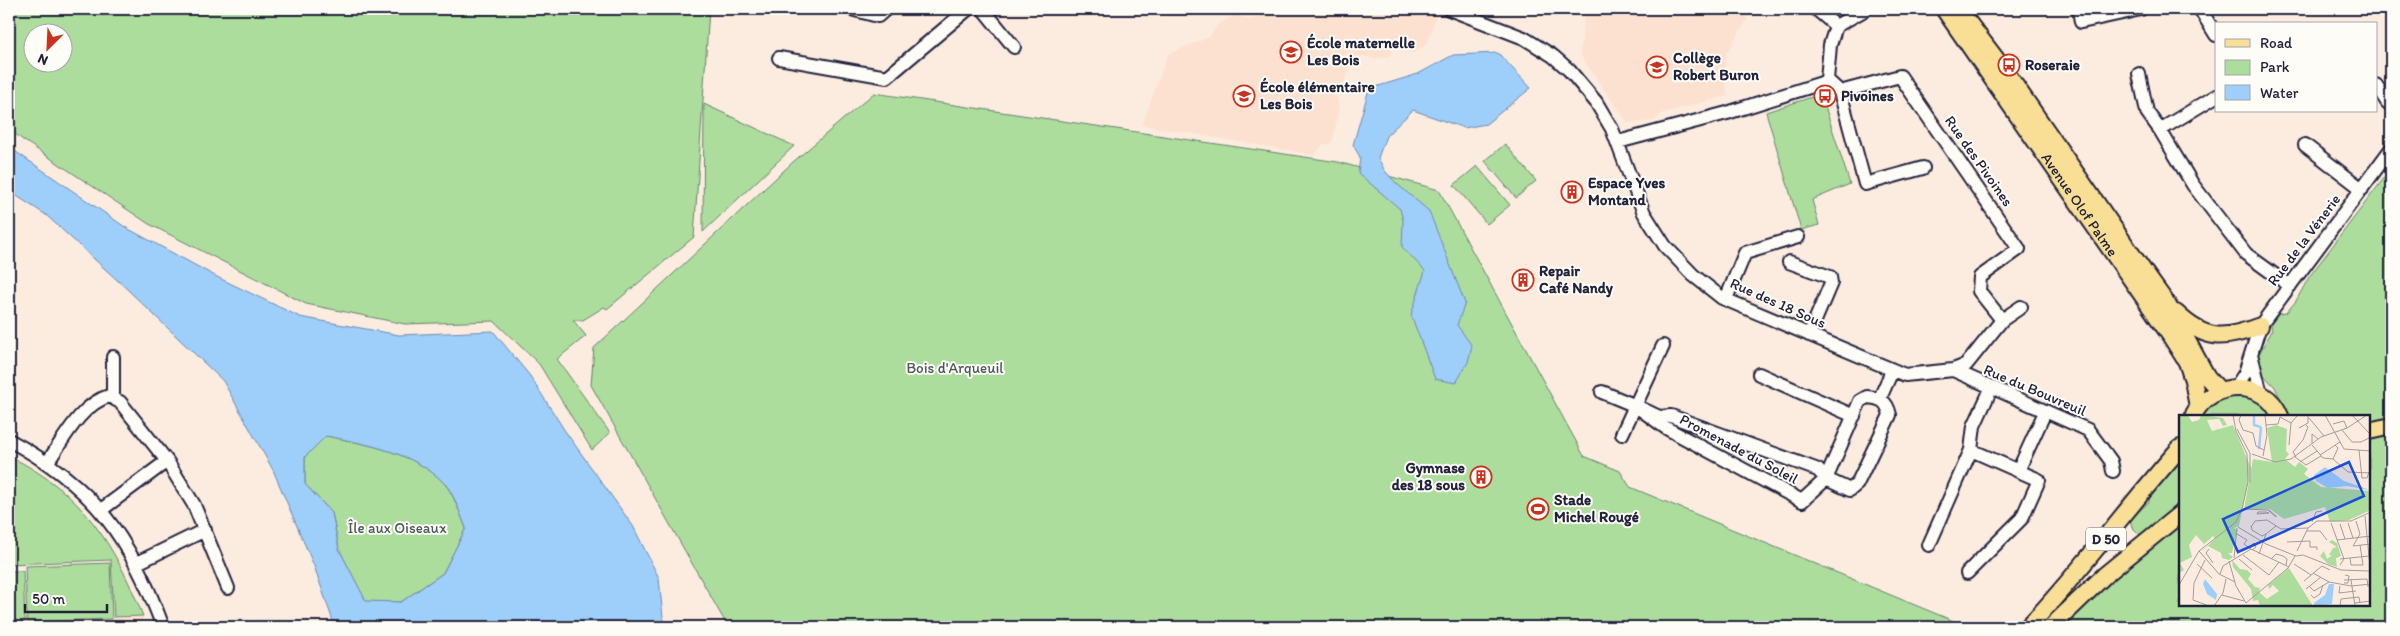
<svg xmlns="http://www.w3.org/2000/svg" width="2400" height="636" font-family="Itim,sans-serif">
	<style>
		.built { fill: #fce1d0 }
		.green { fill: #acdd9d; stroke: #67806c; fill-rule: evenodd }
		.water { fill: #9ecefa; stroke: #6c89ae; fill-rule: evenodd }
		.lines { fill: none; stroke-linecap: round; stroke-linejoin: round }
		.minor-casing { stroke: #22223b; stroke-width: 16 }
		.major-casing { stroke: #22223b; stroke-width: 20 }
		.minor { stroke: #fdfcf7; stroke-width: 12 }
		.major { stroke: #f9df96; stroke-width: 16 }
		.labels { text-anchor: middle; stroke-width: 4; stroke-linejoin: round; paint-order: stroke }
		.shield { fill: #fdfcf7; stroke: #646373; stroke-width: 1 }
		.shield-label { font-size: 14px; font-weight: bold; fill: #22223b }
		.poi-label { font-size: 15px; font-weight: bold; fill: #22223b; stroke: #fdfcf7; text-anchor: start }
		.street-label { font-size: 15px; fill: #22223b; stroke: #fdfcf7 }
		.park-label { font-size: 15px; fill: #4b5a58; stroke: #fdfcf7 }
		.inset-river { fill: none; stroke: #9ecefa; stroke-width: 2.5 }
		.inset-road { fill: none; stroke: #a59b9e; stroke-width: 1 }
		.view { fill: #1d4ed8; fill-opacity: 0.15; stroke: #1d4ed8; stroke-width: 2.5 }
		.inset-edge { fill: none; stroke: #22223b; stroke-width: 2.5 }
	</style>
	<rect width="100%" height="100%" fill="#fcece0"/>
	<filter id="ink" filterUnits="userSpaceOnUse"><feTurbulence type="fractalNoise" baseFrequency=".02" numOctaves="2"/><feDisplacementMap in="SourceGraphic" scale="10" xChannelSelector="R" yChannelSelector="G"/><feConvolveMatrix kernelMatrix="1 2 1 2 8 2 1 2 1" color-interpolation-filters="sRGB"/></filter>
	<g filter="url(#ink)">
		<!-- built -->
		<path class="built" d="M1283,9H1425L1437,13L1427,44L1413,53L1393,47L1389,58L1374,59L1363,55L1360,61L1354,59L1337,98L1339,107L1333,141L1330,144H1324L1314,155L1142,125L1168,54L1209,37L1218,24L1237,15L1251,20Z
			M1585,9H1741L1748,19L1726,54L1724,79L1728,96L1663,113L1654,121L1628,123L1580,55Z
			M142,617L145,627H9V624Z"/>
		<!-- green -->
		<path class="green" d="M9,9H709L694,237L607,309L604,307L583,320H573L586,336L557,359L610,433L592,450L539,364L494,321L405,324L306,304L149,224L23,140L9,129ZM32,32H62V62H32Z
			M874,93L1338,162L1439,190L1584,456L1620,471L1630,487L1968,627H728L591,385L594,348L793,162Z
			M1821,94L1850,184L1812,200L1819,225L1801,230L1766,112Z
			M704,104L794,146L703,232Z
			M1505,144L1536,181L1516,198L1485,161Z
			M1477,166L1510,205L1487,224L1454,185Z
			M2391,169V627H2058L2150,545L2132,527L2130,520L2149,502L2151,488L2180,459V605H2369V416H2289L2275,387L2259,370L2256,359L2272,331L2271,324L2279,314L2286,313L2296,301L2309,277Z
			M2244,392L2286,416H2197L2213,398Z
			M326,436C365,444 415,452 444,483C453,492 461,516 466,528L443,573L401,602H366L339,549L332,513L305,484V457Z
			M9,456C82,492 114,543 143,616L114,617L111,560L9,564Z
			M110,563L112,619L27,622L25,566Z
			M11,571H23L25,622L13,623Z"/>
		<!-- water -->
		<path class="water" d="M1498,53L1531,88L1486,124L1464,128L1413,110L1386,136L1378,158L1385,171L1397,184L1429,211L1465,303L1457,325L1472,346L1468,362L1456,383L1435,379L1411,315L1425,271L1402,247L1403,220L1400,209L1358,173L1360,157L1353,145L1369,89L1418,74L1453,55Z
			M9,147L125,227L215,276L300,317L399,335L493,331L530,376L565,431L633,526L659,578L664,627H335L314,566L273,470L223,381L128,290L46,215L9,191ZM326,436C366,444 414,452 444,483C453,491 461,516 466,528L443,573L401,602L366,601L339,549L332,513L305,484V457Z"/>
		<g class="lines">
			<!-- minor casing -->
			<g class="minor-casing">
				<path id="minor" d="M851,9L878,16L886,9
					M983,9L1014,47
					M1449,9L1524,38L1553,56L1569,70L1596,102L1612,129L1644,213L1665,246L1693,275L1722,298L1905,375L1953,370L1966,365L2002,320L2021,307
					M1816,9L1836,26
					M2079,9L2081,22L2141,9
					M2200,9L2216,35
					M779,58L887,77L968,9
					M2139,74L2147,112L2160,130
					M1827,80L1840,92L1900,76L2019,249L1980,277L1979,291L2002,320
					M2376,85L2387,102L2391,105
					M1840,92L1865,184L1923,168
					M2216,96L2160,130L2193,185L2246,254L2290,286
					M1618,142L1727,113L1822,83L1827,80L1830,45L1836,26L1866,9
					M2305,145L2362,189
					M1789,262L1830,277L1831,283L1809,335
					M1726,299L1745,253L1798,237
					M2251,354L2261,394
					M113,357V397
					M1953,370L2088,430L2111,461L2113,471
					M1759,374L1854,416
					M2236,387L2245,373L2260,326L2391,149
					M1602,392L1636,406
					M1867,397C1881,398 1887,401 1890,415L1857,484L1850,490L1826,479L1860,401Z
					M1880,398L1892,371
					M1636,406L1659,417L1671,416L1818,470L1826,479L1802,501L1666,428Z
					M1622,434L1663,346
					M9,440C94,486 130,537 163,627
					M47,463C63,440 81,404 109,396L120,402L167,461
					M2018,471L2045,412
					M101,510L167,461L194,505L228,588
					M1929,545L1971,450
					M137,563L205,530
					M1967,573L2022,518L2039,480L1971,450L1974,426L1991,389"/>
			</g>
			<!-- major casing -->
			<g class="major-casing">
				<g id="major">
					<path id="s1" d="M1944,9L2170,335L2187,362L2193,380L2198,407"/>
					<path d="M1958,9L2005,71L2144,272L2167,304L2207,377L2219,390"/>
					<path d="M2176,313C2205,341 2224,340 2260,326"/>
					<path d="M2194,414C2211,380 2265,378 2280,416"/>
					<path d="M2369,431L2391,426"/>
					<path d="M2028,627C2082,570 2128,506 2180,448"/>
					<path d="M2051,627L2105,575L2180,514"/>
				</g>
			</g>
			<!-- minor -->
			<use href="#minor" class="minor"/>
			<!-- major -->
			<use href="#major" class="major"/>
		</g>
	</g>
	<!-- icons -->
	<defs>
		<g id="school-ring" transform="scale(1.125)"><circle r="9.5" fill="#fdfcf7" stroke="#c8321e" stroke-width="1.5"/><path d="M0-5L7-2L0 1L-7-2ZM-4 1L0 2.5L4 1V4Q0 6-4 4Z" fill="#c8321e"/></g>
		<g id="bus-ring" transform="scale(1.125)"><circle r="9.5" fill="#fdfcf7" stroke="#c8321e" stroke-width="1.5"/><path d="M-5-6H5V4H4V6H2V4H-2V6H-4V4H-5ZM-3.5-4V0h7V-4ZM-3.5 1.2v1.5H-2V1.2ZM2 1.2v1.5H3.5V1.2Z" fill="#c8321e"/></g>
		<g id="building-ring" transform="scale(1.125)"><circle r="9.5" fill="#fdfcf7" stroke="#c8321e" stroke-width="1.5"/><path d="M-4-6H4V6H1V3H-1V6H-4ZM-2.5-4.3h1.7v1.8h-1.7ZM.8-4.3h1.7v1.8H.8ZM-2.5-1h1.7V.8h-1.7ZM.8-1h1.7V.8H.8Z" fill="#c8321e"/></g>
		<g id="stadium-ring" transform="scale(1.125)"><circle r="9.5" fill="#fdfcf7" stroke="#c8321e" stroke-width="1.5"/><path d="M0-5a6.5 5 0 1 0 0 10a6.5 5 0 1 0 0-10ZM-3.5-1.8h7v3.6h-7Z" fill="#c8321e"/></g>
	</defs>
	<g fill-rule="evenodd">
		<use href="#school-ring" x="1291" y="52"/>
		<use href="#bus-ring" x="2009" y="65"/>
		<use href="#school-ring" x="1657" y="67"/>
		<use href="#school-ring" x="1244" y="96"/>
		<use href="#bus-ring" x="1825" y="96"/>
		<use href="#building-ring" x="1572" y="192"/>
		<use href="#building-ring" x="1523" y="280"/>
		<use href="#building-ring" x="1481" y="477"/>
		<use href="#stadium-ring" x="1538" y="509"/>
	</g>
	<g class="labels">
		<!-- shield labels -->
		<rect class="shield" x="2086" y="527.5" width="40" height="23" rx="4"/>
		<g class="shield-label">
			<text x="2106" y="544">D 50</text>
		</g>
		<!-- poi labels -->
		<g class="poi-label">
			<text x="1307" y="48">École maternelle<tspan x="1307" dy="17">Les Bois</tspan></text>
			<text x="1673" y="63">Collège<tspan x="1673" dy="17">Robert Buron</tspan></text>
			<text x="2025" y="70">Roseraie</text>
			<text x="1260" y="92">École élémentaire<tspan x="1260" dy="17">Les Bois</tspan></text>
			<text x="1841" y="101">Pivoines</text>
			<text x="1588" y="188">Espace Yves<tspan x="1588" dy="17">Montand</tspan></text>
			<text x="1539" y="276">Repair<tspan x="1539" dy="17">Café Nandy</tspan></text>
			<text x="1465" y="473" text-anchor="end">Gymnase<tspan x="1465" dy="17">des 18 sous</tspan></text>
			<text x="1554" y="505">Stade<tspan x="1554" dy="17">Michel Rougé</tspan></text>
		</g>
		<!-- street labels -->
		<g class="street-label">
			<text transform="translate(1979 161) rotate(55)" y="5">Rue des Pivoines</text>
			<text dy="5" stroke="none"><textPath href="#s1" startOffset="238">Avenue Olof Palme</textPath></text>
			<text transform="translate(2304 240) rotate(-53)" y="5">Rue de la Vénerie</text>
			<text transform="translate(1778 303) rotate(24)" y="5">Rue des 18 Sous</text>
			<text transform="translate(2035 390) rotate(23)" y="5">Rue du Bouvreuil</text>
			<text transform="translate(1739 449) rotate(28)" y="5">Promenade du Soleil</text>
		</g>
		<!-- park labels -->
		<g class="park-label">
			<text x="955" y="373">Bois d'Arqueuil</text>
			<text x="397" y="533">Île aux Oiseaux</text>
		</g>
	</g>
	<!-- overview -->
	<g transform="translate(2179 415)">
		<rect width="191" height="191" fill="#fcece0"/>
		<path d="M0,0H9L13,7L20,5L22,0L44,3L48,10L44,11L40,4L28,5L33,16L54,10L72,53L60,111L55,113L58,115L53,138H49L54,142L50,145L43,143L42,138L29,131L22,137L36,124L34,121L25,129L17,120L10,130L13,142L1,148L5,155L0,158ZM97,10L108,14L107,36L110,39L106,44L116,52L120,47L129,54L125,59L142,72L191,76L192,95L170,105L151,107L146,92L105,104L91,94H65L74,44L93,47L88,13ZM153,125L158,128L162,141L157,143L158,152L149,149L141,141L145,136L148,144L153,140H150L154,133L158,132L150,127ZM53,145L61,154L68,155L72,159L69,164L76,172L81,173L80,177L88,184L100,176L94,170L90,174L89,170L110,153L134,191H81L79,185L74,186L72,174L54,152Z" fill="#acdd9d"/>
		<path d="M146,52L165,66L191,75L168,71L149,73L137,66L135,60ZM26,164L38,179L37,185L28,179L24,169ZM150,169H155L153,189L136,191L135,188L146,180Z" fill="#9ecefa"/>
		<path class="inset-river" d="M75,0V10L82,12M80,34L82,12"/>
		<path class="inset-road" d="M62,0L60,5L64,15L74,18L77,31L85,35M146,0L165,34L192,36M173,0L192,20M101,2L112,8L119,0M130,3L145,21M154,9L165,6L168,13M87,10L99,9L101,2M120,13L129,8V0M58,14L71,38M163,15L173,27H182L192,22M133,28V19L139,24M110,30L112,8M133,30L144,43L154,44M180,35L183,63H188L190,57M73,39L96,47L112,44L142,22L168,13L188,0M141,40L161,27M84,41L88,20L86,0M116,42L127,50L142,41M117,42L114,37L124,25L129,12L127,10M154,44L169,57L192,58M154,44L159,33L156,30M121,47L138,36M71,67V38M64,94L90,95M90,95L97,101V102L90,96ZM79,97H87L90,98L78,99ZM186,101L191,152M133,107L137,97L143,96M152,108L165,144L161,150M169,108L174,123M161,109L166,124M72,111L73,115L83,121L87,119M59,112L87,129L117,141L124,140L162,155L190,156M72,112L76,106L88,105L102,114L129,113L138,106H172L192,97M128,116H141L148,125M58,119L68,125L65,129L72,134M158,125L192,121M108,127L131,126V132H138V135M174,131L181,119L177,106M174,131L192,129M70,132L75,128L77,132L73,135M30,134L27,138L34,148M20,136L40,159L56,167M118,136L129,113M80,139L87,119L97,111M64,140L90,160L100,147M55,143L58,113M171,143L172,150H184L181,130M60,144L73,155M92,144L97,139L104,141L108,144L107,150M161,144L190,141M26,145L15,168L14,185L30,191M50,146L57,171L67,188M18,149L33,163M115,149L132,160M134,158L150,167L172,171M41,159L44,151L72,134L110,152M165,165L188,164L189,172M172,165L176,191M125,166L143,151L151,155M165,168H169L170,161L166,160M0,170L20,136L57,107L63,94L69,67L68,39L57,16L54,0M130,171L135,176L150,167M161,171L160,178L177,176M172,171L192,169M127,174L142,162M43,180L65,186M132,180L135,183L141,179L144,170M67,188L109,153L116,141M176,188L192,186M35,191L44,178L47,164M161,191L162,184L180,182L181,188"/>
		<path class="view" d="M170,47L185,81L59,137L44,104Z"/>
		<rect width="191" height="191" class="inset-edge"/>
	</g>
	<!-- margin -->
	<rect width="2400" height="636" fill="none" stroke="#fdfcf7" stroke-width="30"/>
	<rect x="15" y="15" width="2370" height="606" fill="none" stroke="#22223b" stroke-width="2" filter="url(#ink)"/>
	<!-- legend -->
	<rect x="2215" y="22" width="162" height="90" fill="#fdfcf7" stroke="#a5a5ac"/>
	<rect x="2225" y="39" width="25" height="8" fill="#f9df96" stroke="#a5a5ac"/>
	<text x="2260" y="48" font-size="15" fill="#22223b">Road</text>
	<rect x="2225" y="60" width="25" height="15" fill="#acdd9d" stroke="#a5a5ac"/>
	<text x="2260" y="72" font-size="15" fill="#22223b">Park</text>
	<rect x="2225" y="85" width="25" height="15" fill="#9ecefa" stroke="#a5a5ac"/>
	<text x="2260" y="98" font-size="15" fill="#22223b">Water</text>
	<!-- north arrow -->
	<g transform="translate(48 48) rotate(204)"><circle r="24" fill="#fdfcf7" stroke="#a5a5ac"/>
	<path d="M0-4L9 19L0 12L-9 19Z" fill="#c8321e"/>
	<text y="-8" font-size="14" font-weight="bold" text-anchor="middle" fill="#22223b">N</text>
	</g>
	<!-- scale -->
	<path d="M25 604v8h82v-8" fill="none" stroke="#22223b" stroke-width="2.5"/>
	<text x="32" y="604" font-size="15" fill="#22223b" stroke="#fdfcf7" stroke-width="4" paint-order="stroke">50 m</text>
</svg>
